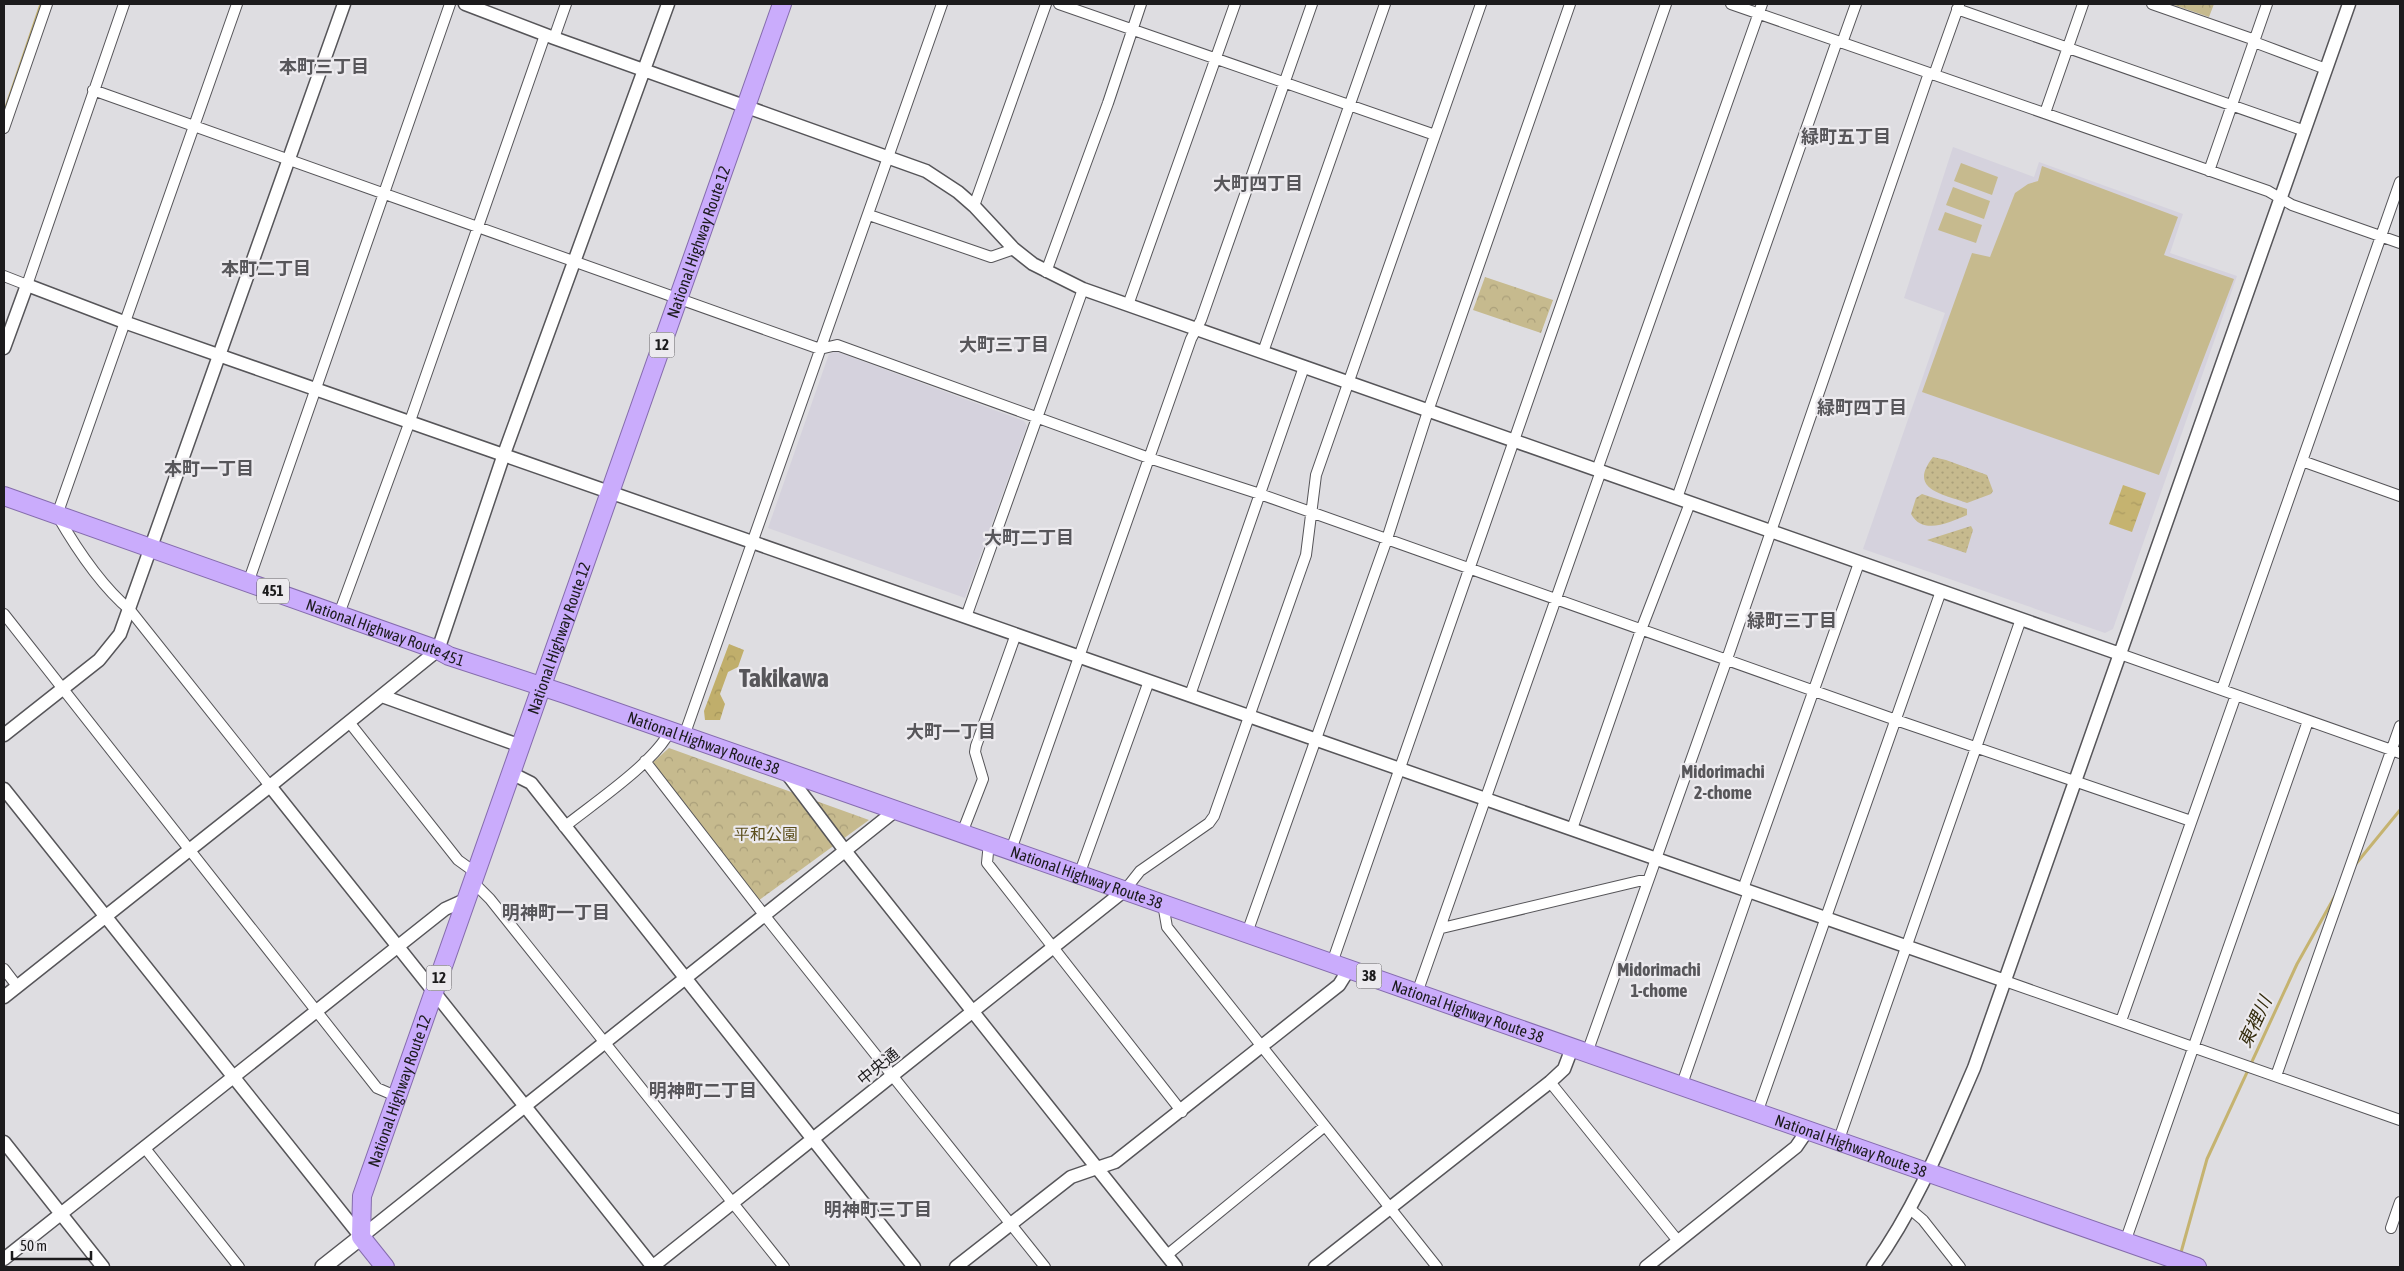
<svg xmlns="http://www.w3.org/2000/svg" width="2404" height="1271" font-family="'Asap Condensed','Noto Sans JP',sans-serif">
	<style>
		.built { fill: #d5d2dd }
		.grass { fill: url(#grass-dots) }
		.forest { fill: url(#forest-crowns) }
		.park { fill: url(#park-crowns) }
		.pitch { fill: #c6ba8e }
		.water { fill: url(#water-ripples) }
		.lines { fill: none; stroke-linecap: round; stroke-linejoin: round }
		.stream { stroke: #c5b370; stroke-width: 3 }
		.minor-casing { stroke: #565559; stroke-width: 12 }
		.tertiary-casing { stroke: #565559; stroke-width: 15 }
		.secondary-casing { stroke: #565559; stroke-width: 18 }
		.trunk-casing { stroke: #856cad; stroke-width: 20 }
		.minor { stroke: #fff; stroke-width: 10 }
		.tertiary { stroke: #fff; stroke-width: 12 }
		.secondary { stroke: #fff; stroke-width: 15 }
		.trunk { stroke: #caacfc; stroke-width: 18 }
		.labels { text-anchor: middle; stroke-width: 4.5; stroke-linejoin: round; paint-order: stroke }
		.shield { fill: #eceaee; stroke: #5a595c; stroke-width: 1 }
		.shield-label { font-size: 15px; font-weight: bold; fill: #1c1b1d }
		.street-label { font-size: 16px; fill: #1c1b1d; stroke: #eceaee }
		.park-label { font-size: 16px; fill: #5b4e1b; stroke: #eceaee }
		.neighbourhood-label { font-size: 18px; font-weight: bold; fill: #57565a; stroke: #eceaee }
		.water-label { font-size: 18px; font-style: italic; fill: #332b0c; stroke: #eceaee }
		.town-label { font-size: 26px; font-weight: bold; fill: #57565a; stroke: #eceaee }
	</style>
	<defs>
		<pattern id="grass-dots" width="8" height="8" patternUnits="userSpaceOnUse" patternTransform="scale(1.25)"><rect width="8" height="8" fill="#c6ba8e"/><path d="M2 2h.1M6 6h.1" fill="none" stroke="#aa9f7a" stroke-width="1.8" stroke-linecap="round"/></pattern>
		<pattern id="forest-crowns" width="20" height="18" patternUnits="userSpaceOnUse" patternTransform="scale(1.25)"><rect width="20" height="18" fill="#c0ae6b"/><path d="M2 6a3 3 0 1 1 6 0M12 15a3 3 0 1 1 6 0" fill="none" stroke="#a4955c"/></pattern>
		<pattern id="park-crowns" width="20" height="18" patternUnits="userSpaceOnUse" patternTransform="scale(1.25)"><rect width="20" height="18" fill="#c6ba8e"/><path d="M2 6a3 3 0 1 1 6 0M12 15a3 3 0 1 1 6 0" fill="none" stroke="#aa9f7a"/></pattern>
		<pattern id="water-ripples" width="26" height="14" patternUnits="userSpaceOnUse" patternTransform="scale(1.25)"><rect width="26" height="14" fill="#c5b370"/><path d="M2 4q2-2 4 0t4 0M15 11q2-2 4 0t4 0" fill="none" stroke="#a99961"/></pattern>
	</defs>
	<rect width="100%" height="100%" fill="#dedde1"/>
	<!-- built -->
	<path class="built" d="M1953,147L2034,177L2039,162L2183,214L2170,253L2237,276L2113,629L2105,633L1863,549L1945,313L1904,298Z
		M835,351L1024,421L1027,426L965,598L768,528L829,354Z"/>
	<!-- grass -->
	<path class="grass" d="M1933,457L1946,460L1987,475L1993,491L1991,494L1967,503C1943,494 1907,490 1933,457Z
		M1922,494L1967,509V515C1950,522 1923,536 1911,514L1916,498Z
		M1971,526L1973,530L1966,553L1927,540Z"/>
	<!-- forest -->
	<path class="forest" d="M729,644L744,650L738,667L728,672L720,694L725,704L720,720H705L704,711Z"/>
	<!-- park -->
	<path class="park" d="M2171,4H2214L2209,17Z
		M1485,277L1553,300L1541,333L1473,310Z
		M669,748L869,820L758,901L651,764Z"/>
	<!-- pitch -->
	<path class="pitch" d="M1961,163L1998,177L1992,195L1954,181Z
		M2042,166L2178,217L2164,255L2234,279L2159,475L1922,392L1972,253L1990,257L2015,193L2028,184L2038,181Z
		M1953,187L1990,201L1984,219L1946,205Z
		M1945,212L1982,225L1976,243L1938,230Z"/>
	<!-- water -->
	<path class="water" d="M2123,485L2146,493L2132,532L2109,524Z"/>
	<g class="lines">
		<!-- stream -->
		<path class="stream" d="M4,113L41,4
			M2355,865L2400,810
			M2180,1256L2207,1159L2297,964L2335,896"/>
		<!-- minor casing -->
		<g class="minor-casing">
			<path id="minor" d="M237,4L57,515C76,548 100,585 130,610L270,786
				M1059,4L1435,135
				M1731,4L2268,191L2292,205L2400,243
				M2152,4L2255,40
				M1957,9L2305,131
				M554,38L566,4
				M2254,42L2326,69
				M1842,43L1856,4
				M1934,75L1959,5
				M93,90L820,349L837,345L1149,458L1260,494L1896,720L2191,821
				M2045,113L2083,4
				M4,128L47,4
				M2209,171L2267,4
				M974,206L1046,4
				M869,215L991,257L1014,249
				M1046,272L1108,103L1141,4
				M4,276L27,285L124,4
				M1128,305L1235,4
				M1263,352L1385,4
				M2302,461L2400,496
				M1597,470L1762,4
				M1677,498L1837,41
				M248,583L450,4
				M4,614L377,1088L398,1097
				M339,614L410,421L545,35
				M966,617L1083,289
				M2120,654L2400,753
				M2222,689L2400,182
				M1190,695L1304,367
				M349,722L458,860L476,873
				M684,736L942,4
				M645,761L765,916L1045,1267
				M564,827C594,803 654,763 670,731
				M1572,829L1641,630L1690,503
				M962,833L983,779L975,752L976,746L1016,634
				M989,842L987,863L1182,1112
				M1011,850L1191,339L1201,320L1312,4
				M1079,875L1149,681
				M473,882L490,899L784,1267
				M1743,889L1859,563
				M1125,890L1140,871L1209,823L1214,816L1306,555L1316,475L1481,4
				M1163,904L1167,927L1437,1267
				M1442,928L1639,881H1648
				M1247,933L1387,539L1428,411L1570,4
				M1332,963L1666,4
				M4,969L17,986
				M2005,981L2400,1120
				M1417,993L1601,471
				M2121,1021L2236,695
				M1587,1053L1727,659L1929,73
				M2276,1076L2400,726
				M1550,1082L1678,1241
				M1681,1087L1749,891
				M1757,1113L1941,591
				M1838,1142L2021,619
				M144,1147L239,1267
				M1910,1209L1923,1220L1960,1267
				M2391,1228L2400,1202
				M2125,1242L2308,721
				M1167,1255L1325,1126"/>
		</g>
		<!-- tertiary casing -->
		<g class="tertiary-casing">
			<path id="tertiary" d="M465,4L554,38L926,171L958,192L974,206L1014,249L1033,264L1083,289L2120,654
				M4,348L27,285L124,322L2005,981
				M382,696L521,746
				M4,735L99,660L120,634L344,4
				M785,771L846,852L1097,1168L1115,1162L1339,985L1349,969
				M511,773L531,783L914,1267
				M270,786L653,1267
				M4,789L361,1237L896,810
				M4,997L270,786L438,650L504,454L668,4
				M4,1142L103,1267
				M4,1259L445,909L467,899
				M652,1267L1125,890
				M956,1267L1071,1177L1097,1168L1176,1267
				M1315,1267L1550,1082L1564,1069L1572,1048
				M1646,1267L1796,1147L1807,1131
				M1873,1267C1917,1206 1944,1137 1974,1068L2349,4"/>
		</g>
		<!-- secondary casing -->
		<g class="secondary-casing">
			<path id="secondary" d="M323,1267L361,1237"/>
		</g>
		<!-- trunk casing -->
		<g class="trunk-casing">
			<g id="trunk">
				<path id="s1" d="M4,496L438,650L449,656L565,694L2197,1267"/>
				<path id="s2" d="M385,1267L361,1237L362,1196L782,4"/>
			</g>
		</g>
		<!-- minor -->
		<use href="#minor" class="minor"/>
		<!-- tertiary -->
		<use href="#tertiary" class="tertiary"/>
		<!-- secondary -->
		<use href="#secondary" class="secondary"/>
		<!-- trunk -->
		<use href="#trunk" class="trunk"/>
	</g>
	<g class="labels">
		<!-- shield labels -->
		<g class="shield">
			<rect x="649.5" y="332.5" width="25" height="25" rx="4"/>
			<rect x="257" y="578.5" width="32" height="25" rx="4"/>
			<rect x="1356.5" y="963.5" width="25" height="25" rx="4"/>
			<rect x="426.5" y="965.5" width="25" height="25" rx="4"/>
		</g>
		<g class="shield-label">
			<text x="662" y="350">12</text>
			<text x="273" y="596">451</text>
			<text x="1369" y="981">38</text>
			<text x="439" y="983">12</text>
		</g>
		<!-- street labels -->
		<g class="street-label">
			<text dy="6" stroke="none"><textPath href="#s2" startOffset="1091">National Highway Route 12</textPath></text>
			<text dy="6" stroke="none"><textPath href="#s1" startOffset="405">National Highway Route 451</textPath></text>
			<text dy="6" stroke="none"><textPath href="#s2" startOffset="671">National Highway Route 12</textPath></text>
			<text dy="6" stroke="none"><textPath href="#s1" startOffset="742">National Highway Route 38</textPath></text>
			<text dy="6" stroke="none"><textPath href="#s1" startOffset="1148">National Highway Route 38</textPath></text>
			<text dy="6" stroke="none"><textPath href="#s1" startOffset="1552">National Highway Route 38</textPath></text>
			<text transform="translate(878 1066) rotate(-39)" y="6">中央通</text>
			<text dy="6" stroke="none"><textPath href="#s2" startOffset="191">National Highway Route 12</textPath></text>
			<text dy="6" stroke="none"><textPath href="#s1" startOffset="1958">National Highway Route 38</textPath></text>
		</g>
		<!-- park labels -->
		<g class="park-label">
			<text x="766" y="840">平和公園</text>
		</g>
		<!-- neighbourhood labels -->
		<g class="neighbourhood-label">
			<text x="324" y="73">本町三丁目</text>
			<text x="1846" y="143">緑町五丁目</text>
			<text x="1258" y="190">大町四丁目</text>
			<text x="266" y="275">本町二丁目</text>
			<text x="1004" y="351">大町三丁目</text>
			<text x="1862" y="414">緑町四丁目</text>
			<text x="209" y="475">本町一丁目</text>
			<text x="1029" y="544">大町二丁目</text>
			<text x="1792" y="627">緑町三丁目</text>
			<text x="951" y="738">大町一丁目</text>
			<text x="1723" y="778">Midorimachi<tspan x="1723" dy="21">2-chome</tspan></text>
			<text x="556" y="919">明神町一丁目</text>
			<text x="1659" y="976">Midorimachi<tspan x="1659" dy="21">1-chome</tspan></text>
			<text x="703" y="1097">明神町二丁目</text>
			<text x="878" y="1216">明神町三丁目</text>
		</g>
		<!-- water labels -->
		<g class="water-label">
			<text transform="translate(2255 1022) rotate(-65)" y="6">東裡川</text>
		</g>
		<!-- town labels -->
		<g class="town-label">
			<text x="784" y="687">Takikawa</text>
		</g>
	</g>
	<!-- border -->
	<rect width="2404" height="1271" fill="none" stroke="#1c1b1d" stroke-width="10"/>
	<!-- scale -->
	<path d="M12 1251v8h79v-8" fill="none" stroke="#1c1b1d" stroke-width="2.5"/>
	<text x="20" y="1251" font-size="15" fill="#1c1b1d" stroke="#eceaee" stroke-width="4" paint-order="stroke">50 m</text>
</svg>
